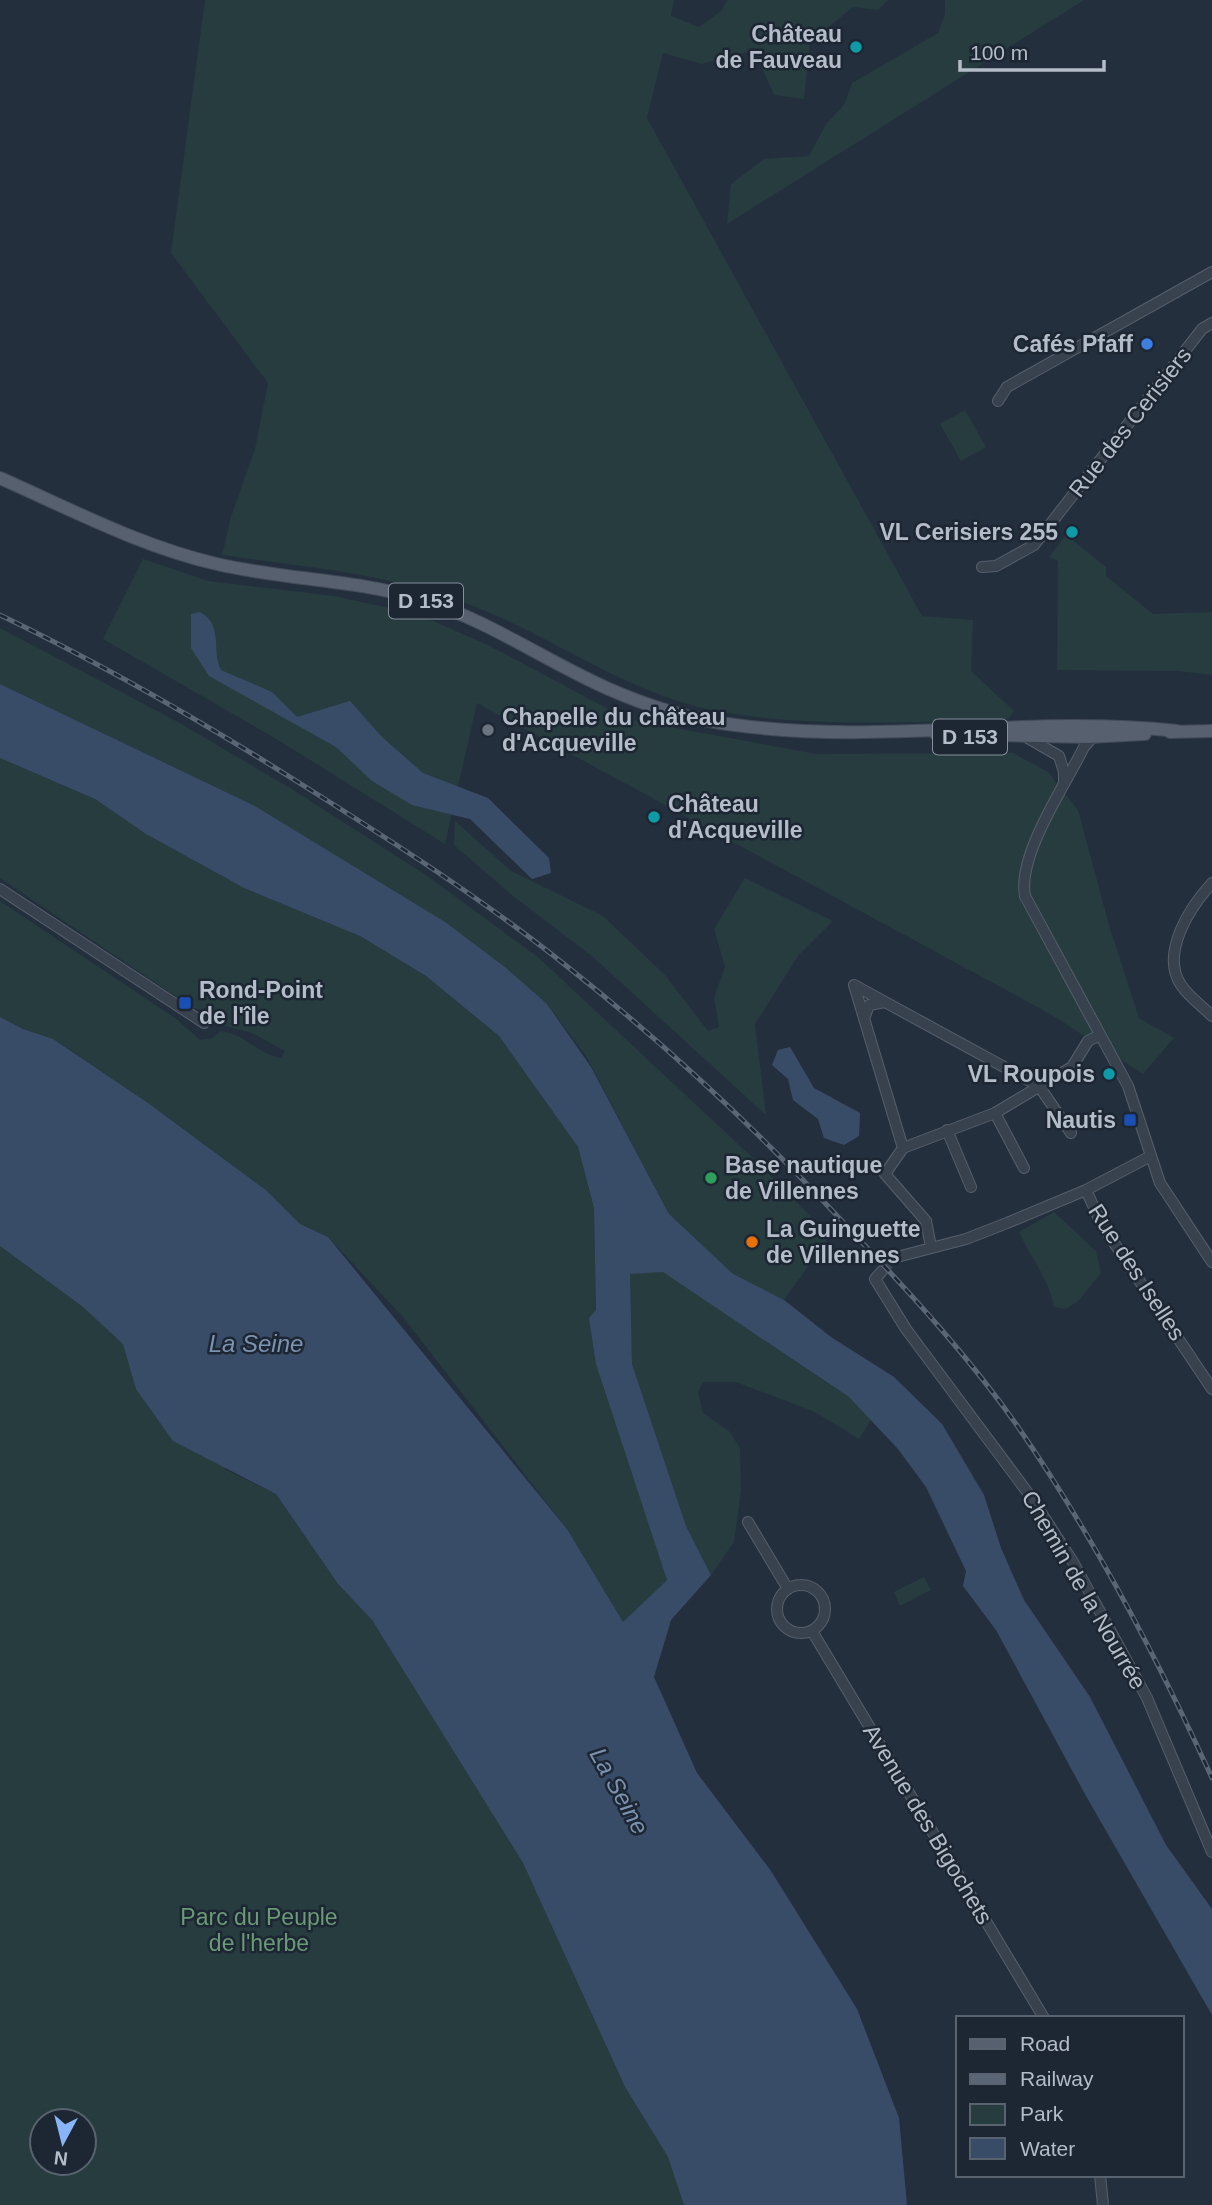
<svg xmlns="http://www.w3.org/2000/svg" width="1212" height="2205" font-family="Arial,sans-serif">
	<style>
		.green { fill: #263c3f; fill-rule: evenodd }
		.water { fill: #394c67 }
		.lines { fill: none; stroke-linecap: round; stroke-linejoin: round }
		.minor-tunnel { stroke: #3a4453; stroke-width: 10; stroke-dasharray: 10 5; stroke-linecap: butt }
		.minor-casing { stroke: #565f6c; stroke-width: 12 }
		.major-casing { stroke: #414a57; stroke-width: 14 }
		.minor { stroke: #38414e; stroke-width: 10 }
		.major { stroke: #56606e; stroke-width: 12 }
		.rail-casing { stroke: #5a6575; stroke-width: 5 }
		.rail { stroke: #1d2633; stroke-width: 2.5; stroke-dasharray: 8; stroke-linecap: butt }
		.culture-dot { fill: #0f9aa8; stroke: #1d2633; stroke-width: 2.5 }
		.shop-dot { fill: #3f7fe0; stroke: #1d2633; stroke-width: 2.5 }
		.worship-dot { fill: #6b7280; stroke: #1d2633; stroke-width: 2.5 }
		.transit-dot { fill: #1a4fb4; stroke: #1d2633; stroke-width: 2.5 }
		.leisure-dot { fill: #2e9e5b; stroke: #1d2633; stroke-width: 2.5 }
		.food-dot { fill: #e8710a; stroke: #1d2633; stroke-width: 2.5 }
		.labels { text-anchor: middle; stroke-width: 5; stroke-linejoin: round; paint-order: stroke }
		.shield { fill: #1d2633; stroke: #878f9c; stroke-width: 2 }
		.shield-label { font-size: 21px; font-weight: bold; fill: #b4bcc9 }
		.poi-label { font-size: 23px; font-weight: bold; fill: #b4bcc9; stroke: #1d2633; text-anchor: end }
		.street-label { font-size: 23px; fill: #b4bcc9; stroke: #1d2633 }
		.park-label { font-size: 23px; fill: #6b9a76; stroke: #1d2633 }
		.water-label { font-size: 24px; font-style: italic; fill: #7c92b1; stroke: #1d2633 }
	</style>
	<rect width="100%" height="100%" fill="#242f3e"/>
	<!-- green -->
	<path class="green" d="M205,0H674L671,16L699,27L721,11L728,0H888L878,10L853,7L810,42L804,99L774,95L754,50L702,64L663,53L647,118L922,616L973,620L971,671L1014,711L1008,719C915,722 792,729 702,708C616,687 547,633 465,603C386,573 305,567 222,555L231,517L255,449L268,383L171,253Z
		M945,0H1084L727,224L731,184L764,159L809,156L826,124L844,105L852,83L938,33L945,14Z
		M965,410L986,447L961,461L940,424Z
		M1066,535L1106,567V576L1153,614L1212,612V675L1178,671L1057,670L1058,561L1049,557Z
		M143,559L208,581L334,596L417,614L490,646L627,719L816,754L1013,753L1048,772L1078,810L1109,925L1139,1018L1174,1038L1143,1074L1052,1015L477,703L445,844L278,740L103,639Z
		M0,628L178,722L290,788L426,875L539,958L753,1158L830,1236L784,1300L723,1270L669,1214L586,1056L547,1004L253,805L0,684Z
		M0,758L95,799L146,834L244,888L360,936L426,976L499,1036L578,1147L594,1208L596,1310L667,1580L623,1623L567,1529L403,1317L328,1237L300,1224L266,1190L148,1103L53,1039L23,1029L0,1017V901L175,1018L200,1040L213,1038L220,1031C247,1034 257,1054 281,1058L285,1051L252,1033L222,1025L216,1012L193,1008L0,878Z
		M455,821L511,871L603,916L665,975L708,1031L719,1027L714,998L725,967L714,929L745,878L833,921L798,956L755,1024L766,1115L593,957L513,896L454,845Z
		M1054,1212L1096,1251L1101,1273L1078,1301L1066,1309L1054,1307C1049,1279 1031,1258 1019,1232Z
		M0,1246L83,1307L146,1362L226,1470L276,1494L338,1584L372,1620L523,1863L625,2087L668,2157L684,2205H0ZM42,2121H84V2163H42Z
		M663,1271L849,1397L871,1420L859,1439L815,1412L736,1382H703L698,1392L703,1413L730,1432L740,1448L741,1491L734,1542L711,1575L686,1526L632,1364L629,1274Z
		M924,1577L931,1590L900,1606L894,1592Z"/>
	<!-- water -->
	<path class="water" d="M200,612C224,625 211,651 221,670L272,692L297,717L350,701L382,737L423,773L488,798L549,858L551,873L532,879L470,819L412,805L372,781L336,747L209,676L191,648V614Z
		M0,684L253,805L445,922L506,968L547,1004L591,1067L669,1214L733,1274L784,1300L831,1337L894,1377L942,1424L984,1495L1001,1548L1024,1600L1090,1697L1166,1845L1212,1909V2015L1086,1796L996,1630L963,1586L966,1571L926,1487L898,1449L849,1397L663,1272L630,1274L632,1364L686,1526L711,1575L671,1620L654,1677L697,1773L771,1871L857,2009L899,2118L907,2205H684L668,2157L625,2087L523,1863L372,1620L338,1584L276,1494L173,1441L136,1389L123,1344L83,1307L0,1246V1017L23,1029L53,1039L148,1103L266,1190L300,1224L328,1237L567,1529L623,1622L667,1580L596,1364L589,1318L596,1310L594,1208L578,1147L499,1036L426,976L360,936L244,888L146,834L95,799L0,758Z
		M790,1047L814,1088L860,1113L859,1136L844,1145L824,1138L818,1119L793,1100L788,1079L772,1065L778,1050Z"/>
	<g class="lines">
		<!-- minor-tunnel -->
		<path class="minor-tunnel" d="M882,1271L897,1257"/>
		<!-- minor casing -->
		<g class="minor-casing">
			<path id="minor" d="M998,401L1007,387L1212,272
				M982,567L996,566L1034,545L1202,329L1212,323
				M1026,737L1059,756L1064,772V784
				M1093,737L1084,747C1066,784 1017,855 1025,896L1128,1086L1160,1183L1212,1262
				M1212,883C1190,907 1160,953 1181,985C1188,996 1202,1006 1212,1016
				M0,889L204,1023
				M885,1002L854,985L903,1148
				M864,1019L869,1005L885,1002L1039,1086L1071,1133
				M995,1113L1024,1168
				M947,1130L971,1187
				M903,1148L995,1113L1072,1067L1088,1041L1100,1035
				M903,1148L885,1174L926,1221L931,1247
				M1086,1190L1102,1225L1212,1389
				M897,1257L966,1239L1007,1223L1086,1190L1149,1157
				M882,1271L875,1279L906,1329L1031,1497L1073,1562L1147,1698L1212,1852
				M748,1522L788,1589
				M777 1609a24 24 0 1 1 48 0a24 24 0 1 1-48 0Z
				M812,1631L1044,2018
				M1100,2175L1103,2205"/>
		</g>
		<!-- major casing -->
		<g class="major-casing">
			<path id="major" d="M0,478C70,509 142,547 217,564C285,580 355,579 423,600C490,621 547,662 611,690C650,707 693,720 735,725C882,745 1029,715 1177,731
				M1170,732L1212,731
				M936,734L1088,737L1145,734"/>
		</g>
		<!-- minor -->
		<use href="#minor" class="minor"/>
		<!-- major -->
		<use href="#major" class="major"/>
		<!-- rail casing -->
		<g class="rail-casing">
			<path id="rail" d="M0,615C104,665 203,722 301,784C390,840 481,898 564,964C667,1045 765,1137 854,1234C911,1294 968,1356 1016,1424C1093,1535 1156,1655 1212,1778"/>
		</g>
		<!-- rail -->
		<use href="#rail" class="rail"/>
	</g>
	<!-- markers -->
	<g class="culture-dot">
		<circle cx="856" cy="47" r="7"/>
		<circle cx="1072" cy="532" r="7"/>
		<circle cx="654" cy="817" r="7"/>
		<circle cx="1109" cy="1074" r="7"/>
	</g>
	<circle class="shop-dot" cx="1147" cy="344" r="7"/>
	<circle class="worship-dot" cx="488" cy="730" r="7"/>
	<g class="transit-dot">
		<rect x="178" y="996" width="14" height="14" rx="3.5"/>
		<rect x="1123" y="1113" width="14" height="14" rx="3.5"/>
	</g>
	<circle class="leisure-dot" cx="711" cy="1178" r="7"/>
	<circle class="food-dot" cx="752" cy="1242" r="7"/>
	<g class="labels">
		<!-- shield labels -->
		<g class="shield">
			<rect x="389" y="583.5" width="74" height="35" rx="5"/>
			<rect x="933" y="719.5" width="74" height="35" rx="5"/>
		</g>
		<g class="shield-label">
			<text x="426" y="608">D 153</text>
			<text x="970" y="744">D 153</text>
		</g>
		<!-- poi labels -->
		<g class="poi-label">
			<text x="842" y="42">Château<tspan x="842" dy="26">de Fauveau</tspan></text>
			<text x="1133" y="352">Cafés Pfaff</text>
			<text x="1058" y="540">VL Cerisiers 255</text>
			<text x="502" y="725" text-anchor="start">Chapelle du château<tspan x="502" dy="26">d'Acqueville</tspan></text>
			<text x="668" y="812" text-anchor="start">Château<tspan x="668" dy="26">d'Acqueville</tspan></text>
			<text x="199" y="998" text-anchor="start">Rond-Point<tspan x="199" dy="26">de l'île</tspan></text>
			<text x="1095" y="1082">VL Roupois</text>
			<text x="1116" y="1128">Nautis</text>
			<text x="725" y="1173" text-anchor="start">Base nautique<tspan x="725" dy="26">de Villennes</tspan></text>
			<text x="766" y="1237" text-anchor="start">La Guinguette<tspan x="766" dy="26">de Villennes</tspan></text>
		</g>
		<!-- street labels -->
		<g class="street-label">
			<text transform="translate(1130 422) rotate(-52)" y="8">Rue des Cerisiers</text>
			<text transform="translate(1137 1272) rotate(57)" y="8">Rue des Iselles</text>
			<text transform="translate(1084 1590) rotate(60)" y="8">Chemin de la Nourrée</text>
			<text transform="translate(928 1824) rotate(59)" y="8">Avenue des Bigochets</text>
		</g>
		<!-- park labels -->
		<g class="park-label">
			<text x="259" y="1925">Parc du Peuple<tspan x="259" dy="26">de l'herbe</tspan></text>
		</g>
		<!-- water labels -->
		<g class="water-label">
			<text x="256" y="1352">La Seine</text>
			<text transform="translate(619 1791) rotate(61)" y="8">La Seine</text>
		</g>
	</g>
	<!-- legend -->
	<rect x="956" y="2016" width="228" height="161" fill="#1d2633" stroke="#59626f" stroke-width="2"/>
	<rect x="970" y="2039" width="35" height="10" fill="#56606e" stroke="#59626f" stroke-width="2"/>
	<text x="1020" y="2051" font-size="21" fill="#b4bcc9">Road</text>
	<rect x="970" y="2074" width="35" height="10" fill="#5a6575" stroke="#59626f" stroke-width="2"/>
	<text x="1020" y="2086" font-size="21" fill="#b4bcc9">Railway</text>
	<rect x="970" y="2104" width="35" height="21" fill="#263c3f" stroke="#59626f" stroke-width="2"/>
	<text x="1020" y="2121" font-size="21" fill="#b4bcc9">Park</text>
	<rect x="970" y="2138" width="35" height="21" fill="#394c67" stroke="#59626f" stroke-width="2"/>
	<text x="1020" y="2156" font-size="21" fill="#b4bcc9">Water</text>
	<!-- north arrow -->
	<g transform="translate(63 2142) rotate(187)"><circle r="33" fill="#1d2633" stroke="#59626f" stroke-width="2"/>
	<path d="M0-5L12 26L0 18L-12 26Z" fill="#8ab4f8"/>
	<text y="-10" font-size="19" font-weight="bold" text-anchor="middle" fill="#b4bcc9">N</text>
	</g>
	<!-- scale -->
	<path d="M960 60v10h144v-10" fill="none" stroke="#b4bcc9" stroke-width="3.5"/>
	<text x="970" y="60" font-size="21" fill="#b4bcc9" stroke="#1d2633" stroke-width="5" paint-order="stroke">100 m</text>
</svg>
